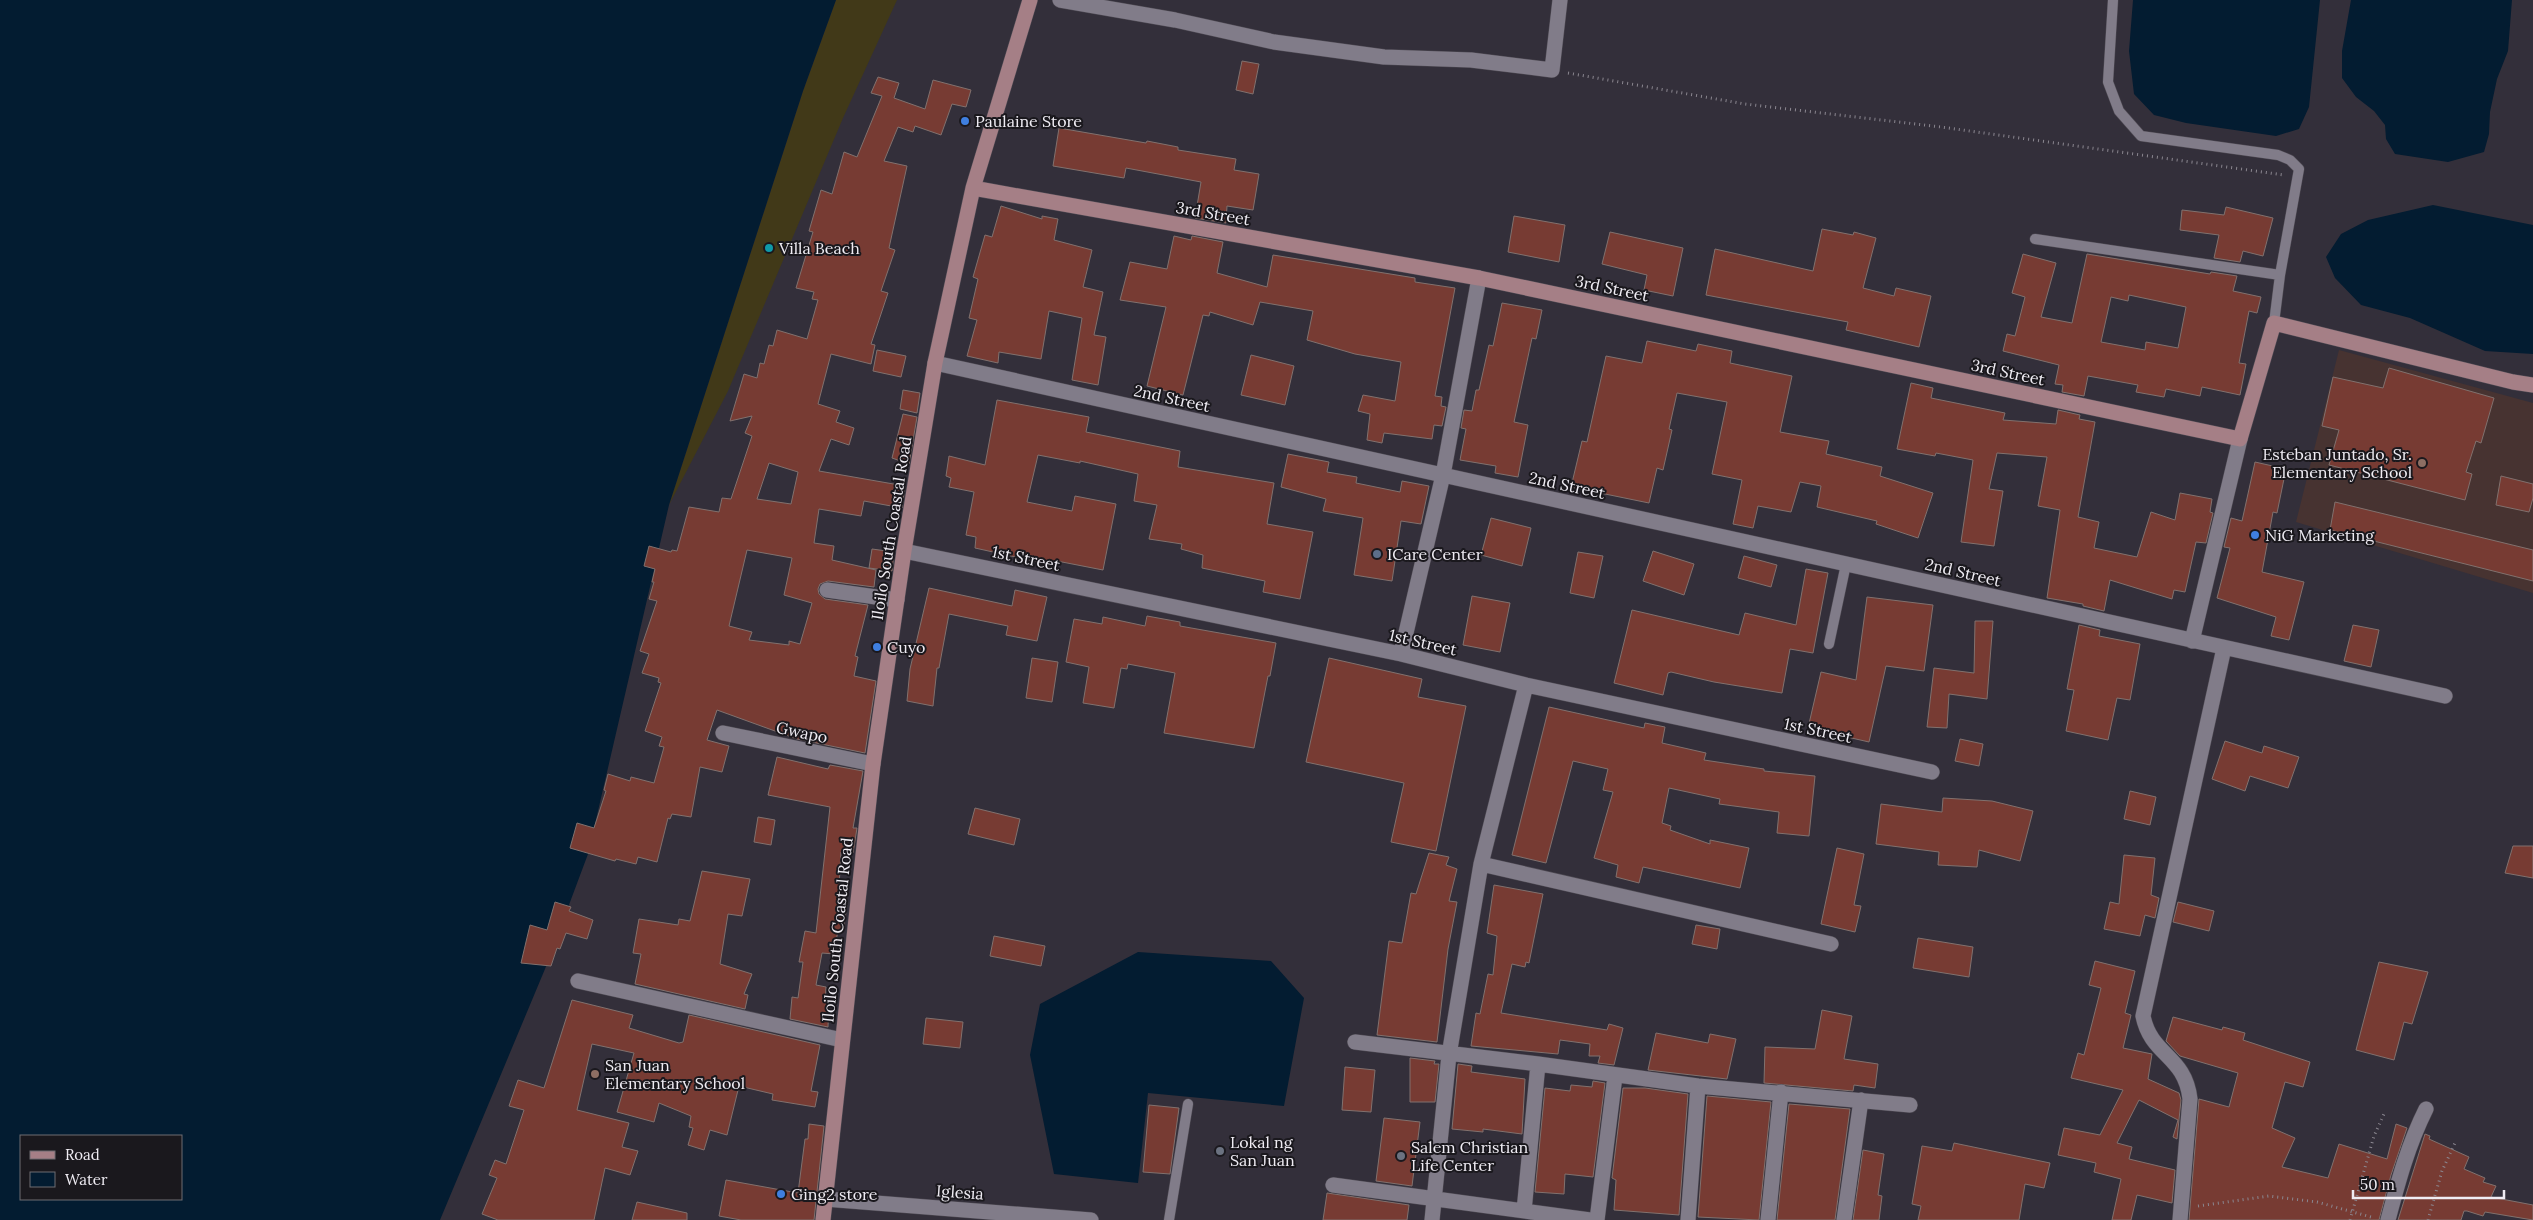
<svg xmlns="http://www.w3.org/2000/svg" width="2533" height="1220" font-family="Lora,serif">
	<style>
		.education { fill: #473331 }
		.sand { fill: #413918 }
		.water { fill: #031c31; fill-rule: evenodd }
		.building { fill: #773b33; stroke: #81716e; fill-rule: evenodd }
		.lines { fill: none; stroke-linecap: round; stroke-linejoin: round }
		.lane-casing { stroke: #4e4a53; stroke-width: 11 }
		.street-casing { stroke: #4e4a53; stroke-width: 16 }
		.secondary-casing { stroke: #4e4a53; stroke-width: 16 }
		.path { stroke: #8b8790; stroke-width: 3; stroke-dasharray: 1 4; stroke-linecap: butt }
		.lane { stroke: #817c89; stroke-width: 10 }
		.street { stroke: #817c89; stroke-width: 15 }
		.secondary { stroke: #a57f86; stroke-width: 15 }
		.shop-dot { fill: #3f7fe0; stroke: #1a181d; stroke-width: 2 }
		.culture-dot { fill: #0f9aa8; stroke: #1a181d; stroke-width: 2 }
		.education-dot { fill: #8d6e63; stroke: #1a181d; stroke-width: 2 }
		.service-dot { fill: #5c6f8a; stroke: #1a181d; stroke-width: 2 }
		.worship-dot { fill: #6b7280; stroke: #1a181d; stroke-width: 2 }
		.labels { text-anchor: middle; stroke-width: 4; stroke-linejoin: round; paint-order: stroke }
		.poi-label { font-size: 16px; fill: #efecf3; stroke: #1a181d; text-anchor: start }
		.street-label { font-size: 16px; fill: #efecf3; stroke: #1a181d }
	</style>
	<rect width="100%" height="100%" fill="#332f3a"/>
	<!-- education -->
	<path class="education" d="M2339,350L2533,403V593L2296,522Z"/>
	<!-- sand -->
	<path class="sand" d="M836,0H897L843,118L728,391L669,505L803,91Z"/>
	<!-- water -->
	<path class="water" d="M0,0H836L803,91L669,505L588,854L545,969L440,1220H0ZM21,1136H181V1199H21Z
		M2133,0H2320L2309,107L2299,129L2276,136L2186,123L2154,115L2134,94L2129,51Z
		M2351,0H2512L2508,51L2497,79L2490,112L2489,134L2484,152L2448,162L2395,154L2386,139L2385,125L2374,111L2356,97L2342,78V51Z
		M2433,205L2533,225V354L2485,351L2410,318L2361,305L2335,278L2326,257L2341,234L2368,220Z
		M1138,952L1271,961L1304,998L1284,1106L1148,1093L1138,1183L1054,1174L1030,1055L1040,1004Z"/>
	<!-- building -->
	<path class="building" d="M1242,61L1259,64L1253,94L1236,90Z
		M878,77L899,83L894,98L925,109L933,80L971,90L966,107L952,104L941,135L915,126L913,132L898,127L884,161L907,166L889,248L895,250L881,291L888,293L871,344L875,345L871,364L831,354L818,404L840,411L836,422L854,428L849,445L831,439L819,471L905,486L902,508L864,501L861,516L819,509L814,543L834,546L832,560L876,570L874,587L828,581L820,584L818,589L819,594L825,599L868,605L855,656L858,657L854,676L876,681L865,753L797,739L717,710L707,740L729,746L722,772L700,767L691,817L672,814L670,819L668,818L657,862L638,857L636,864L616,859L615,861L570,848L577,823L594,828L606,791L604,790L608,774L630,781L631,777L654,783L664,747L659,746L662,737L645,731L661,683L658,682L659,678L642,673L649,654L640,651L657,601L649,599L654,582H652L655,569L644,566L649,546L671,552L672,550L677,551L689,507L719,512L722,498L731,499L752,436L745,433L752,416L730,421L744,374L757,378L760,363L764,364L769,345L773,346L777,330L807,339L818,300L812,299L814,292L796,288L813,232L809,231L821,190L832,194L844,152L857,157L882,96L871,93ZM769,463L798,472L791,504L757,499ZM747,550L792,558L784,595L812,603L800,644L789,641V645L749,640L752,632L729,626Z
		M1059,128L1146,143L1147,141L1178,147V150L1236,159L1234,170L1259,174L1253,210L1227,206L1226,223L1195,218L1201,182L1126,168L1124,178L1053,166Z
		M1001,206L1042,219V216L1058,219L1054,240L1092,250L1083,287L1103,292L1094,335L1106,337L1098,385L1072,380L1082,318L1049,311L1041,359L999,352L998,363L967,356L977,320L969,318L978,279L973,277L985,235L992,237Z
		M2226,207L2273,218L2263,256L2243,251L2240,262L2214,258L2219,235L2180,230L2182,210L2224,215Z
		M1514,216L1565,225L1559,262L1508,252Z
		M1822,229L1853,235L1854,232L1876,238L1863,288L1894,296L1896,288L1931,296L1919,347L1846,330L1848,322L1706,295L1715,249L1813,271Z
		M1610,232L1683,248L1673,296L1644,290L1647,275L1602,264Z
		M1174,236L1191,240L1192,236L1223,242L1217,273L1267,287L1273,255L1415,278V282L1455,288L1435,396L1442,397L1441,406L1446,407L1442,426L1434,425L1432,439L1384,433L1382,443L1367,440L1370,414L1358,411L1363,395L1395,401L1401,362L1355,354L1307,340L1313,311L1260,302L1253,325L1210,312L1209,316L1203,315L1183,395L1147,386L1166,307L1120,300L1130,262L1167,269Z
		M2023,254L2056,263L2041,317L2072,323L2087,254L2210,274L2211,272L2237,276L2233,291L2261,297L2257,313L2249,311L2239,363L2246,364L2240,395L2202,387L2200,396L2166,389L2164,397L2136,392L2138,385L2088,376L2084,396L2062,392L2063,385L2055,384L2059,365L2003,351L2007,334L2015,336L2025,297L2012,293ZM2129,295L2186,307L2178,348L2146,342L2145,350L2101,342L2111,297L2128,301Z
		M1502,303L1542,310L1536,339L1532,338L1514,422L1528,425L1518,477L1495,473L1496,466L1460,460L1466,429L1461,428L1464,410L1472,411L1476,390H1479L1489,345L1493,346Z
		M1647,341L1696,351L1698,344L1732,351L1730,363L1792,376L1780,432L1829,441L1826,454L1882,467L1880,476L1933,493L1918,538L1876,524L1877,521L1817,507L1821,486L1800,482L1791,512L1758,506L1753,528L1733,524L1742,480L1712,474L1727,402L1677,393L1669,429L1672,430L1663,470L1657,468L1649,503L1571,487L1582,441L1587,442L1606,356L1642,363Z
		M877,350L906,356L901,377L873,371Z
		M1251,355L1294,366L1285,405L1241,395Z
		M2389,368L2494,398L2481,443L2476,441L2466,472L2472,474L2465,500L2329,465L2339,430L2322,426L2333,377L2383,388Z
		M1911,383L1933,388L1931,398L2005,413L2003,420L2056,424L2058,410L2080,415L2079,419L2095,422L2078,517L2099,522L2094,548L2137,557L2151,512L2175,520L2180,493L2212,499L2210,512L2213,513L2206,543L2196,542L2185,592L2174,590L2172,599L2110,580L2104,611L2083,606V604L2047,598L2060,510L2038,506L2047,457L1997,453L1989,489L2003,491L1994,546L1961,542L1973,460L1936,453L1935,456L1897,449Z
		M903,390L920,393L917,413L900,409Z
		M997,400L1089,417L1086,432L1180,451L1178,467L1274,483L1267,524L1313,532L1300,599L1263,592L1265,581L1202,568L1203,555L1181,549L1182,544L1149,539L1157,505L1134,501L1138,474L1080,461V463L1038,455L1027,502L1072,511L1075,496L1116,504L1103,570L1057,561L1056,566L975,548L976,537L966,535L974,492L949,487L951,478L946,476L949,456L985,465Z
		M903,414L917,417L909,464L892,458Z
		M1288,454L1329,462L1327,472L1357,477L1356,483L1400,492L1402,481L1429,486L1421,524L1401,521L1392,581L1354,575L1363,518L1323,511L1326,499L1281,487Z
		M2255,462L2286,469L2277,513L2273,512L2262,572L2304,582L2289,640L2271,636L2276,617L2217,598L2230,548L2224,547L2231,518L2242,521Z
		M2501,476L2533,484V498L2529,512L2496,505Z
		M2335,502L2533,550V581L2330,530Z
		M1491,518L1531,528L1522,566L1481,555Z
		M872,549L894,552L892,571L869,568Z
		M1653,551L1694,564L1684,595L1643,581Z
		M1578,552L1603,556L1594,598L1570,593Z
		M1744,556L1777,565L1771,587L1738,578Z
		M1806,569L1828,573L1813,653L1790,649L1782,693L1714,682L1671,672L1668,673L1663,695L1614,683L1632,610L1739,635L1745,613L1796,625Z
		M929,588L1012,606L1015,590L1047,597L1037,641L1006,635L1008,626L949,614L939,668H937L933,706L907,701L910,669Z
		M1472,596L1510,603L1500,652L1463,645Z
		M1867,597L1933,605L1924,671L1886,666L1869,742L1808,728L1821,672L1856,680Z
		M1147,616L1180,622V626L1276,643L1270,676H1268L1254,748L1164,733L1175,673L1128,664L1127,669L1121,668L1114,708L1083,703L1089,667L1066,662L1074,619L1102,624L1103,617L1145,626Z
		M1975,621H1993L1987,699L1949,694L1947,728L1927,727L1934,668L1974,673Z
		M2079,625L2100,630L2099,636L2140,644L2130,700L2117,698L2108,740L2066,731L2074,690L2067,689Z
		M2353,625L2379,630L2371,667L2344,661Z
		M1032,658L1058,662L1052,702L1026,698Z
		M1329,658L1422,679L1418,697L1466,706L1436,851L1391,842L1404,783L1306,762Z
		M1549,707L1644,728L1645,723L1665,727L1662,743L1706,753L1704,760L1764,769V771L1815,776L1809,836L1777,833L1779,812L1719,804L1720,799L1669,788L1662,823L1671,826L1670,830L1710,844V840L1749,848L1740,888L1643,867L1639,883L1616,877L1618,865L1594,858L1613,792L1603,790L1608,769L1573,761L1546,863L1512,855Z
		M1960,739L1983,744L1979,766L1955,761Z
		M2225,741L2262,753L2264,746L2299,757L2288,788L2250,776L2245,791L2212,779Z
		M777,757L828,769L830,765L863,771L853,828H857L853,853L841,852L838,904L847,905L843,931L838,930L834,954L822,953L816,985L826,987L825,1002L829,1003L828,1027L790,1019L792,997L798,998L803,962H799L805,931L816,933L830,807L768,795Z
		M2130,791L2156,797L2150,825L2124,819Z
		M1943,798L1992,801L2033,811L2020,861L1979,850L1977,867L1938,865L1939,852L1876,844L1881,804L1942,812Z
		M975,808L1020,819L1014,845L968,834Z
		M758,817L775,820L771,845L754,842Z
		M2513,846H2533V878L2505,873Z
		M1837,848L1864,854L1854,905L1861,906L1855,932L1821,924Z
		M1429,853L1449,857L1446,865L1457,869L1449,901L1457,902L1448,949L1437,1042L1377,1035L1389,941L1402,943L1411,893L1416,894Z
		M2124,855L2155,858L2151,895L2159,898L2155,918L2145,915L2140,936L2104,929L2110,902L2119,904Z
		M702,871L750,879L742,916L728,914L720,964L752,974L744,994L748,995L745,1009L635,984L641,954L633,953L639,919L678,925L679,919L690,921Z
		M1494,885L1543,894L1529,963L1526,962L1525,967L1512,964L1501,1013L1607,1030L1609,1024L1623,1028L1614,1065L1598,1063L1600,1056H1589L1590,1044L1560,1040L1558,1054L1471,1046L1476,1013L1480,1014L1488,974L1493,975L1497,936L1487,933Z
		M555,902L571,907L569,911L593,920L587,939L566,933L560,949L557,948L551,966L521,963L530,925L547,930Z
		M2178,902L2214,911L2209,931L2173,922Z
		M1696,925L1720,929L1717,949L1692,944Z
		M994,936L1045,946L1041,966L990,956Z
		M1918,938L1973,947L1969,977L1913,968Z
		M2095,961L2135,971L2125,1013L2131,1015L2123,1048L2152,1054L2148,1079L2179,1093L2181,1100L2177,1139L2173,1137L2178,1120L2139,1100L2117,1143L2132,1147L2129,1159L2175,1170L2172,1203L2137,1195L2131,1220H2112L2121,1179L2094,1172L2096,1163L2058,1155L2064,1128L2100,1135L2123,1090L2071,1078L2078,1053L2084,1055L2101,988L2089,985Z
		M2379,962L2428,972L2412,1024L2404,1022L2394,1060L2356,1050Z
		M572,1000L633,1015L629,1028L679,1043L683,1042L689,1015L820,1045L811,1091L818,1092L815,1107L772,1100L773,1094L739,1086L727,1135L710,1130L704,1150L688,1145L693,1128L689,1127L691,1116L659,1103L654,1122L617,1112L634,1053L592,1044L577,1110L629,1123L622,1147L638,1151L630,1175L605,1168L594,1220H498L482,1214L497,1178L489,1175L495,1160L506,1164L524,1110L509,1106L518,1080L544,1088Z
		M1822,1010L1852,1016L1844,1059L1878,1064L1875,1088L1854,1085L1853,1091L1764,1083L1765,1047L1815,1049Z
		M2173,1017L2222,1030L2223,1027L2245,1033L2243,1040L2310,1062L2303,1087L2285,1082L2272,1128L2295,1138L2282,1167L2328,1178L2339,1144L2387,1159L2396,1124L2407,1128L2391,1175L2379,1220H2189L2199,1099L2229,1107L2238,1073L2180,1056L2166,1041Z
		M926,1018L963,1022L960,1048L923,1044Z
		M1656,1033L1708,1043L1710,1034L1736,1039L1727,1079L1648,1070Z
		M1410,1058L1435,1061L1434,1064H1439L1435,1102H1410Z
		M1458,1064L1472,1066L1471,1072L1525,1079L1522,1134L1483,1129V1132L1452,1129Z
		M1345,1067L1375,1070L1371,1112L1342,1110Z
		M1593,1081L1605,1083L1593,1177L1565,1174L1564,1194L1535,1192L1545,1088L1570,1091L1571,1085L1592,1087Z
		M1623,1088H1645L1688,1094L1679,1215L1614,1210L1616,1180L1612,1178Z
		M1707,1096L1771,1102L1759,1220L1698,1217Z
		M1789,1104L1850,1109L1835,1220H1777Z
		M1149,1105L1179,1108L1170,1174L1143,1172Z
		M1384,1118L1420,1122L1412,1186L1376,1181Z
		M809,1124L824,1126L814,1220H741L719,1216L726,1180L798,1193L805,1139H808Z
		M2425,1134L2430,1136L2429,1139L2469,1157L2464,1169L2485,1178L2483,1182L2496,1186L2491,1197L2533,1205V1220L2485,1212L2483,1216L2467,1211H2464L2461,1220H2398Z
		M1954,1143L2050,1163L2044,1188L2025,1184L2019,1220H1918L1921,1206L1912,1204L1922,1146L1952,1151Z
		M1863,1150L1884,1154L1878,1195L1882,1196L1879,1220H1853Z
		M1327,1193L1409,1205L1407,1220H1323Z
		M637,1202L687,1213V1220H632Z"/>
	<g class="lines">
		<!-- lane casing -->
		<g class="lane-casing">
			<path id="lane" d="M2113,0L2108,82L2119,111L2141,136L2278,155L2290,160L2299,169L2280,275L2274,323
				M2035,239L2280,275
				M1829,644L1846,564
				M1169,1220L1188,1104"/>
		</g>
		<!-- street casing -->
		<g class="street-casing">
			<path id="street" d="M1060,0L1175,20L1274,42L1384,57L1471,60L1552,70L1560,0
				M935,363L2445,696
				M904,551L1401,654L1526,685L1932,772
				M827,590L897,600
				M2192,641L2240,439
				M1401,654L1443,475L1479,278
				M723,733L873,764
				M1481,864L1831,944
				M578,981L842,1040
				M1355,1042L1538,1064L1698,1086L1910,1105
				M1333,1185L1590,1220
				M825,1199L1091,1220
				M1524,1211L1538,1064
				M1432,1220L1449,1055L1481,864L1526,685
				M1597,1220L1615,1076
				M1688,1220L1698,1086
				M1768,1220L1781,1092
				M1844,1220L1861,1100
				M2180,1220L2190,1099C2185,1055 2151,1056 2143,1016L2224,648
				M2388,1220C2398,1182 2408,1145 2426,1109"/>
		</g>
		<!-- secondary casing -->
		<g class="secondary-casing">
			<path id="secondary" d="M973,188L1479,278L2240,439L2274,323L2513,382L2533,385
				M823,1220L873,764L904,551L935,363L973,188L1030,0"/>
		</g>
		<!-- path -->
		<path class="path" d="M1568,73L1745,104L1941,127L2284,175
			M2198,1206L2269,1196L2317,1202L2371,1217
			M2350,1220L2374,1136L2384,1114
			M2428,1220L2442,1171L2455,1143"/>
		<!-- lane -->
		<use href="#lane" class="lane"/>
		<!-- street -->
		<use href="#street" class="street"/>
		<!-- secondary -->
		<use href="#secondary" class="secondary"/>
	</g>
	<!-- markers -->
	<g class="shop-dot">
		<circle cx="965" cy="121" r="5"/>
		<circle cx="2255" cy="535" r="5"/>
		<circle cx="877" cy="647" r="5"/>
		<circle cx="781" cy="1194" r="5"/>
	</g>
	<circle class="culture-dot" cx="769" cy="248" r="5"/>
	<g class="education-dot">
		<circle cx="2422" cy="463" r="5"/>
		<circle cx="595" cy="1074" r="5"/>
	</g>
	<circle class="service-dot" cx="1377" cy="554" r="5"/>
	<g class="worship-dot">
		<circle cx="1220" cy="1151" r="5"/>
		<circle cx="1401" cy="1156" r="5"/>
	</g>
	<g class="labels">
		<!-- poi labels -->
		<g class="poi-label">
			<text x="975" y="127">Paulaine Store</text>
			<text x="779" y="254">Villa Beach</text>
			<text x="2412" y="460" text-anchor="end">Esteban Juntado, Sr.<tspan x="2412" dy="18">Elementary School</tspan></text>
			<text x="2265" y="541">NiG Marketing</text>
			<text x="1387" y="560">ICare Center</text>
			<text x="887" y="653">Cuyo</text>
			<text x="605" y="1071">San Juan<tspan x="605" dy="18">Elementary School</tspan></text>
			<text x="1230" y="1148">Lokal ng<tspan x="1230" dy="18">San Juan</tspan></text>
			<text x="1411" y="1153">Salem Christian<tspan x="1411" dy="18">Life Center</tspan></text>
			<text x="791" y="1200">Ging2 store</text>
		</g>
		<!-- street labels -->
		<g class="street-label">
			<text transform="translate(1213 213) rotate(10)" y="6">3rd Street</text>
			<text transform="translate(1612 288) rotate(12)" y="6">3rd Street</text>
			<text transform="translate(2008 372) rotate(12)" y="6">3rd Street</text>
			<text transform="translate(1172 398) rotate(12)" y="6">2nd Street</text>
			<text transform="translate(1567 485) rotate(12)" y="6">2nd Street</text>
			<text transform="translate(891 528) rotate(-81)" y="6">Iloilo South Coastal Road</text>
			<text transform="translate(1026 558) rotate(12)" y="6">1st Street</text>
			<text transform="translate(1963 572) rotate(13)" y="6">2nd Street</text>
			<text transform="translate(1423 642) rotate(13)" y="6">1st Street</text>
			<text transform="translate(1818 730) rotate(12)" y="6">1st Street</text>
			<text transform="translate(802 732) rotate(12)" y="6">Gwapo</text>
			<text transform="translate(837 930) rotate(-84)" y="6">Iloilo South Coastal Road</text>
			<text transform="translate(960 1192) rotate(4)" y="6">Iglesia</text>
		</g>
	</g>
	<!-- legend -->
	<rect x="20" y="1135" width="162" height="65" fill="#1a181d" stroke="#6f6d73"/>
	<rect x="30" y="1151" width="25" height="8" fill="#a57f86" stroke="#6f6d73"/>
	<text x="65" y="1160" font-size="15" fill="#efecf3">Road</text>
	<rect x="30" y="1172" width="25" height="15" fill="#031c31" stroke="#6f6d73"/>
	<text x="65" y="1185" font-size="15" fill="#efecf3">Water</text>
	<!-- scale -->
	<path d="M2353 1190v8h151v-8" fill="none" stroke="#efecf3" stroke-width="2.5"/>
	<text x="2360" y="1190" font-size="15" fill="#efecf3" stroke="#1a181d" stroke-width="4" paint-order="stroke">50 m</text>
</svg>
